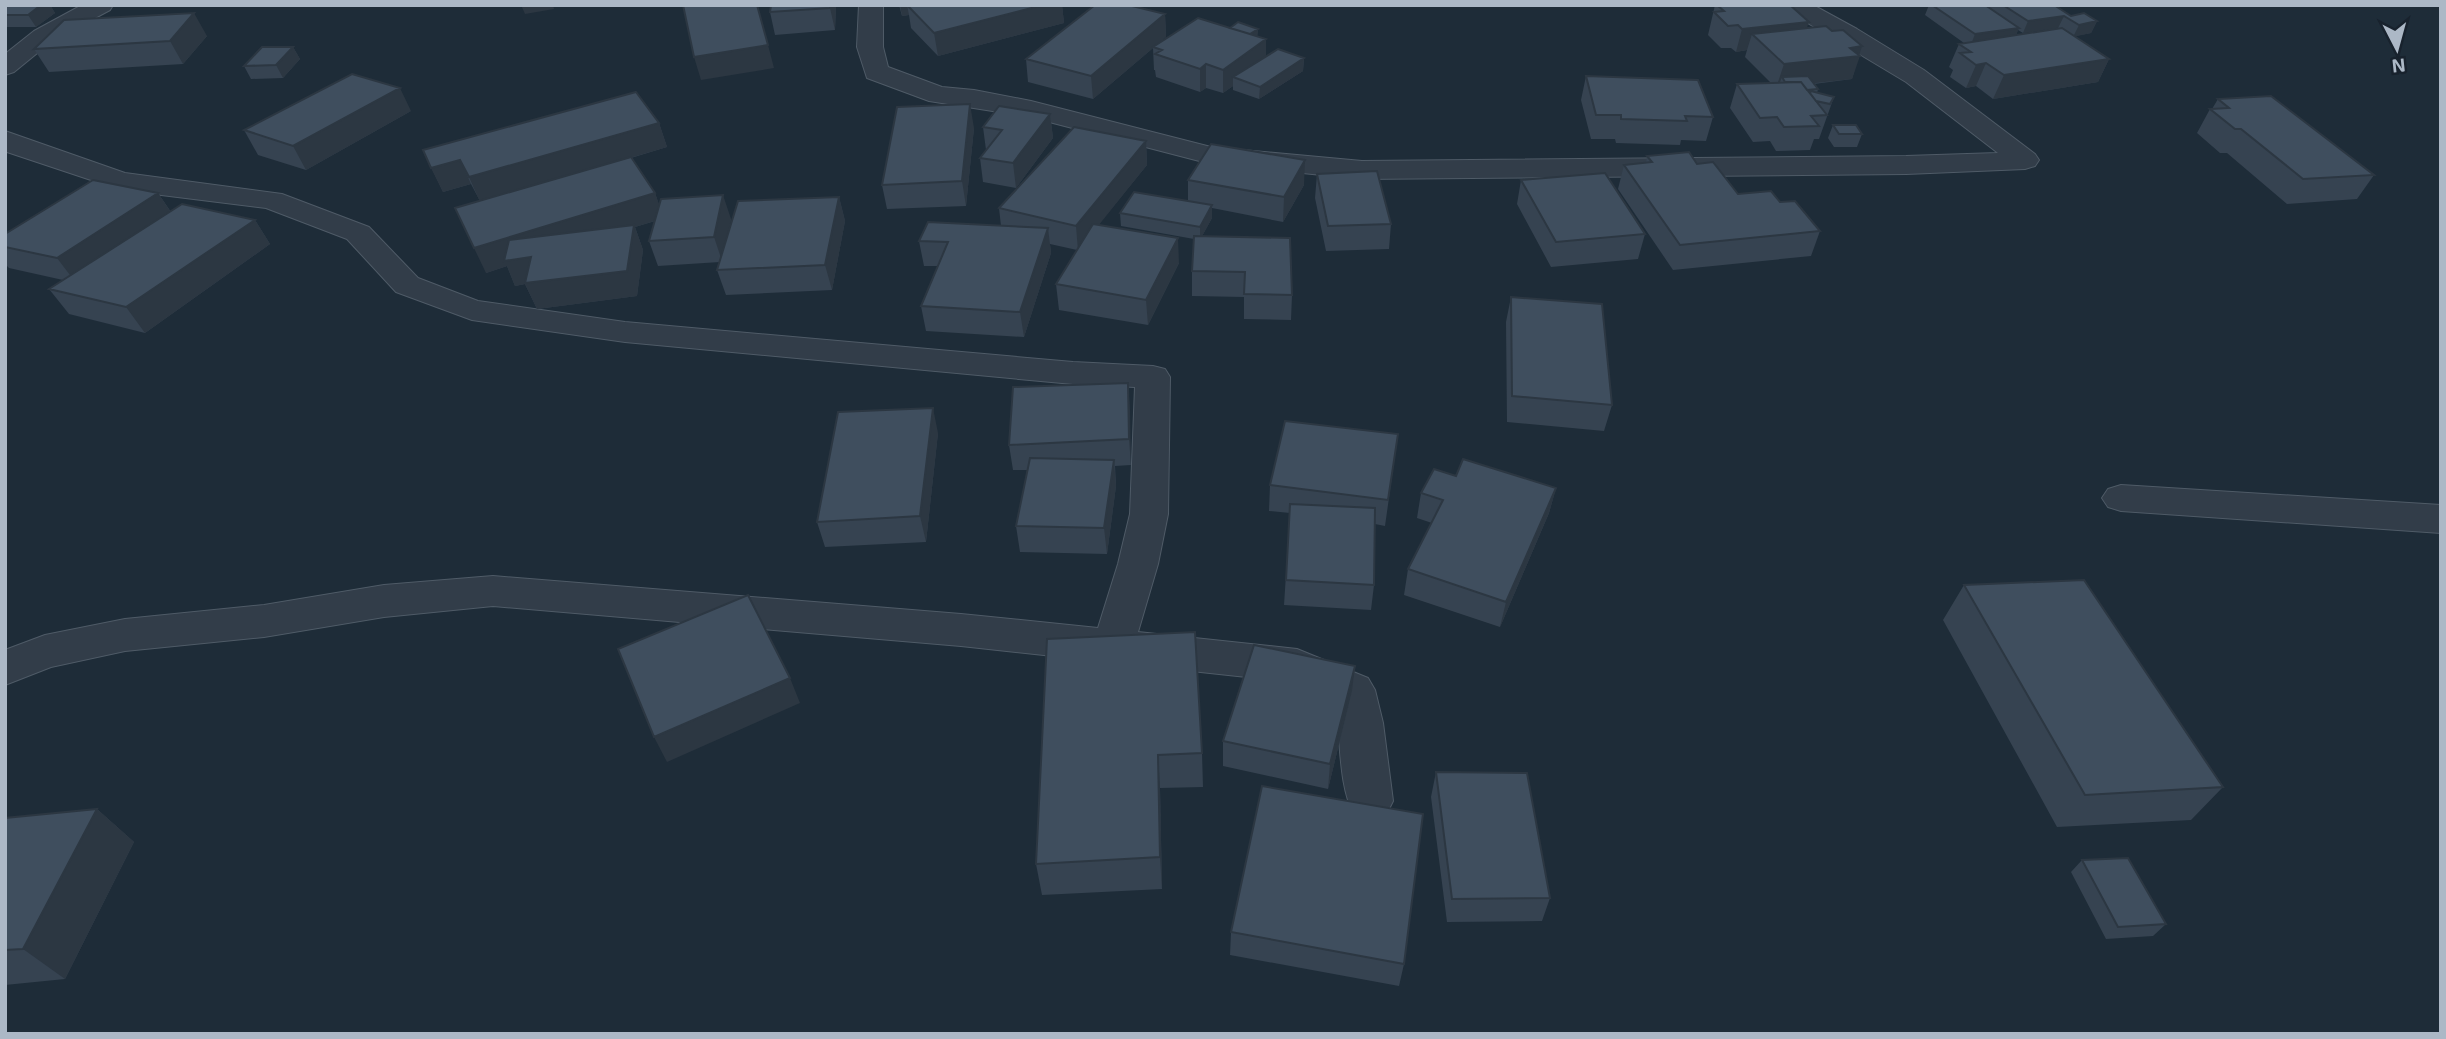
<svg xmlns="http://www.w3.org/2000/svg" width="2446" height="1039" font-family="'Exo 2',sans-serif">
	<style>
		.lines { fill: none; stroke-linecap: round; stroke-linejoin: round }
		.street-casing { stroke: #4f5b67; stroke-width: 2 }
		.street { fill: #323d49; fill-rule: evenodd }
		.wall { fill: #364351; fill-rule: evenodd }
		.shaded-wall { fill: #2c3742 }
		.building { fill: #3f4e5e; stroke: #2c3742; stroke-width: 2 }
	</style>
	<rect width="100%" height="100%" fill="#1e2c38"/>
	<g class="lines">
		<!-- street casing -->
		<g class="street-casing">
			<path id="street" d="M82,5H113L110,10L52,41L14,72L5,75V54L34,31Z
				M859,5H883V47L888,67L942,87L974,90L1031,101L1211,147L1362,161L1906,156L1998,153L1906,82L1786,10L1783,5H1813L1857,29L1924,70L2035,154L2039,160L2035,166L2025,169L1906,174L1362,179L1211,164L1030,117L929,101L867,78L857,47Z
				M5,131L125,173L282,194L369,227L418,278L478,301L625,322L1073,362L1153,366L1165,369L1170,377L1168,514L1158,564L1138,632L1297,649L1368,678L1375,690L1383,723L1393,801L1386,815L1370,821L1354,815C1337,781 1342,737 1334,701L1292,682L961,646L493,606L384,617L264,637L125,651L51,667L5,685V650L45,635L125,619L264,605L384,585L493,576L961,614L1098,628L1118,564L1130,514L1135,387L1073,384L625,342L472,320L396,292L347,239L266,208L121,190L7,152Z
				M2121,485L2441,505V533L2121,511L2108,507L2102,498L2108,489Z"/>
		</g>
		<!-- street -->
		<use href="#street" class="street"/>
	</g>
	<!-- wall -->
	<path class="wall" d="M7,5H50L55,13L36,27H5V6Z
		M771,5H836L835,30L775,35L770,12Z
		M899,5H1062L1064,23L938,56L911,28L909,15L902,16Z
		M1591,5H1615L1592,7Z
		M1715,5H1790L1807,28L1859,55L1852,79L1814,84L1818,89L1817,93L1834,97L1819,139H1814L1810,150L1776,151L1770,141L1753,142L1730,108L1737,84L1771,83L1745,57L1747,50L1736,52L1731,48H1721L1708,35Z
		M1929,5H2054L2071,16L2097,21L2091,33L2075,36L2109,59L2098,82L1993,99L1976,86L1966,88L1950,77L1953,70L1949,67L1959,44L1964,43L1925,15ZM2058,28L2059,29L2016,35L2018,30L2023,33Z
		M1165,14L1166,37L1159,43L1230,28L1258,29L1257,36L1266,57L1304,58L1303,71L1259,99L1233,90V86L1223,93L1206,88L1200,92L1156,77L1155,70H1154L1153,48L1093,99L1028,82L1026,59Z
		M207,36L183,64L49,72L34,49Z
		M293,47L300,59L283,78L251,79L244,66Z
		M1586,76L1713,117L1706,141L1681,140L1680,145L1616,143L1615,139H1591L1581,100Z
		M2218,99L2374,175L2357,199L2287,204L2227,153H2220L2197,133L2210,109H2212Z
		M411,111L306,170L258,155L244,130Z
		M1050,114L1053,138L1016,188L983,182L980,158L986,150L983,127Z
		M659,123L667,147L631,158L655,193L659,205L731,219L727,239L839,197L845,221L832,290L726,295L717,270L720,262L658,266L649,241L655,221L635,227L643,250L637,296L537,309L525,284L515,286L507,266L486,273L480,201L471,184L443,192L423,150Z
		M1833,125L1862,134L1857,147H1834L1828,138Z
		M974,128L966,206L887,209L882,185Z
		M1146,141L1147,165L1098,225L1179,263L1148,325L1059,310L1056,284L1077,250L1050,244L1051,253L1024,337L926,331L921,306L938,266H924L919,241L1001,226L999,208Z
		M1647,156L1697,164L1738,194L1820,231L1811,256L1673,270L1618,189L1624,165L1646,163Z
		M1317,174L1391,224L1389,249L1326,251L1315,198Z
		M1188,180L1304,185L1283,222L1212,208V218L1202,236L1292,295L1291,320L1244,319V297L1192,296V271L1194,239L1121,226L1120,213L1188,201Z
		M1521,180L1645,234L1638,259L1551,267L1517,204Z
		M158,193L171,212L255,220L270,244L145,333L69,314L49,289L63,280L9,268L5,264V234Z
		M1511,297L1612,405L1604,431L1507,422L1506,322Z
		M1128,383L1131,465L1115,466L1116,486L1107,554L1020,552L1016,526L1027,470H1013L1009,445Z
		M938,433L926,542L825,547L817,522Z
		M1398,434L1385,526L1375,524L1374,585L1371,610L1284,605L1290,513L1269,511L1270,485Z
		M1456,476L1556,488L1549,513L1500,627L1404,595L1408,569L1432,523L1417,518L1421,493Z
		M1964,585L2223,787L2191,820L2057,827L1943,620Z
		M1195,632L1202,753L1203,787L1160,788L1162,889L1042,895L1036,864Z
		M1352,691L1328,789L1223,766V741Z
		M1436,772L1550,898L1542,921L1447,922L1431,797Z
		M97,809L134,842L65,979L5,985V818Z
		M2082,860L2166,924L2153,936L2106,939L2071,872Z
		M1231,932L1404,964L1399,986L1230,955Z"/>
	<!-- shaded-wall -->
	<path class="shaded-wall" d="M41,5H50L55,13L36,27L28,15Z
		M521,5H553L554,9L525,14Z
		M830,5H836L835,30L830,8Z
		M900,5H958H907L909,15L902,16Z
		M1043,5H1062L1064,23L938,56L934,33Z
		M194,13L207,36L183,64L170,41Z
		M1165,14L1166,37L1093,99L1091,76Z
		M2064,16L2058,28L2023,33L2028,21Z
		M2097,21L2091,33L2073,37L2079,25Z
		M1809,22L1801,44L1752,34L1747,50L1736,52L1742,29Z
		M2019,28L2014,40L1970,47L1975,34Z
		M1258,29L1257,41L1241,40Z
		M1266,39V62L1233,77V86L1223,93V70Z
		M768,45L774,68L701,80L694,57Z
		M1862,46L1859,56H1860L1852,79L1788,86L1782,77L1778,87L1776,88L1784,64L1850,48Z
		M293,47L300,59L283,78L276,65Z
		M1304,58L1303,71L1259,99L1260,87Z
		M2109,59L2098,82L1993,99L2004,75Z
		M1986,63L1976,86L1966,88L1976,65Z
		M1206,64V88L1200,92V69Z
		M400,88L411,111L306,170L293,146Z
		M970,104L974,128L966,206L962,181Z
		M1050,114L1053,138L1016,188L1013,163Z
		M659,123L667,147L480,202L469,177Z
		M1146,141L1147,165L1078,251L1076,226Z
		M460,160L471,184L443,192L431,168Z
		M1305,160L1304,185L1283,222L1284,197Z
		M158,193L174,217L76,283L57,258Z
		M655,193L664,218L635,227L643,250L637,296L537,309L525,284L515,286L507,266L486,273L474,248Z
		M723,195L731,219L722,261L714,237Z
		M839,197L845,221L832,290L825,265Z
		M1212,205V218L1200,240V227Z
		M255,220L270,244L145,333L126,307Z
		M1048,228L1051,253L1024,337L1020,312Z
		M1178,238L1179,263L1148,325L1146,300Z
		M1128,383L1130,409L1131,465L1129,439Z
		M933,408L938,433L926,542L920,516Z
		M1114,460L1116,486L1107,554L1104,528Z
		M1556,488L1549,513L1500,627L1506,602Z
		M1355,666L1352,691L1328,789L1330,764Z
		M790,678L800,703L667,762L654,737Z
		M1158,755L1160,788L1162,889L1160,857Z
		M97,809L134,842L65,979L23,949Z"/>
	<!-- building -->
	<path class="building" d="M7,5H41L28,15H5V6Z
		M683,5H757L768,45L694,57Z
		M771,5H830V8L770,12Z
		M907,5H1043L934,33Z
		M1095,5H1128L1165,14L1091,76L1026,59Z
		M1717,5H1790L1809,22L1742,29L1738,25L1728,26L1714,12L1724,11Z
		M1932,5H1985L2019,28L1975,34Z
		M2003,5H2054L2071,16L2084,13L2097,21L2079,25L2064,16L2028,21Z
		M194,13L170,41L34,49L64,20Z
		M1198,18L1266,39L1223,70L1206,64L1200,69L1155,54L1162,50L1153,47Z
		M1238,22L1258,29L1250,34L1230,28Z
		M1826,26L1832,31L1843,30L1862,46L1850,48L1860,56L1784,64L1752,34Z
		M2062,28L2109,59L2004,75L1986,63L1976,65L1960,53L1971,52L1959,44Z
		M262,47H293L276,65L244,66Z
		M1278,49L1304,58L1260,87L1233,77Z
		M352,74L400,88L293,146L244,130Z
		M1586,76L1698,80L1713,117L1685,116L1687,121L1621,119V115H1596Z
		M1808,76L1818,89L1807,90L1801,82H1785L1782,77Z
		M1801,82L1827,115L1811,116L1819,126L1784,127L1777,117L1760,118L1737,84Z
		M1811,91L1834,97L1830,104L1816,101L1810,93Z
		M636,92L659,123L469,177L460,160L431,168L423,150Z
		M2271,96L2374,175L2303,179L2241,129H2235L2210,109L2229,108L2218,99Z
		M970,104L962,181L882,185L897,107Z
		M999,106L1050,114L1013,163L980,158L1002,130L983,127Z
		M1833,125H1856L1862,134H1839Z
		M1074,127L1146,141L1076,226L999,208Z
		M1211,144L1305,160L1284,197L1188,180Z
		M1689,152L1697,164L1713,162L1738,194L1771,191L1780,202L1795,201L1820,231L1680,245L1624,165L1652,162L1647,156Z
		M631,157L655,193L474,248L455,208Z
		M1377,171L1391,224L1328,226L1317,174Z
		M1605,173L1645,234L1556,242L1521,180Z
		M93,180L158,193L57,258L5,247V234Z
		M1134,192L1212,205L1200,227L1120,213Z
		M723,195L714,237L649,241L661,199Z
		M839,197L825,265L717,270L738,201Z
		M182,204L255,220L126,307L49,289Z
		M928,222L1048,228L1020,312L921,306L948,242L919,241Z
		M1093,224L1178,238L1146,300L1056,284Z
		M634,225L627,271L525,283L531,257L504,261L509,240Z
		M1194,236L1290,238L1292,295L1244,294L1245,272L1192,271Z
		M1511,297L1602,304L1612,405L1512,396Z
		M1128,383L1129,439L1009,445L1013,387Z
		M933,408L920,516L817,522L838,412Z
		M1285,421L1398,434L1388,500L1270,485Z
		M1030,458L1114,460L1104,528L1016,526Z
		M1463,459L1556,488L1506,602L1408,569L1443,500L1421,493L1434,469L1456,476Z
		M1290,504L1375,508L1374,585L1286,580Z
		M2084,580L2223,787L2085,795L1964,585Z
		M748,595L790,678L654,737L618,649Z
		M1195,632L1202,753L1158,755L1160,857L1036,864L1047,639Z
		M1254,645L1355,666L1330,764L1223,741Z
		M1436,772L1527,773L1550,898L1452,899Z
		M1262,786L1423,814L1404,964L1231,932Z
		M97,809L23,949L5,950V818Z
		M2128,858L2166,924L2118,927L2082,860Z"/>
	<!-- border -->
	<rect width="2446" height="1039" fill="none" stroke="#acb8c6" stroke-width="14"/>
	<!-- north arrow -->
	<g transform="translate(2397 49) rotate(174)" stroke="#18222d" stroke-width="5" paint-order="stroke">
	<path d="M0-5L12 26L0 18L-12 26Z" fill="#acb8c6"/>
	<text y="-10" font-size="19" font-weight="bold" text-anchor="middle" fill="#acb8c6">N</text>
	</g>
</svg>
